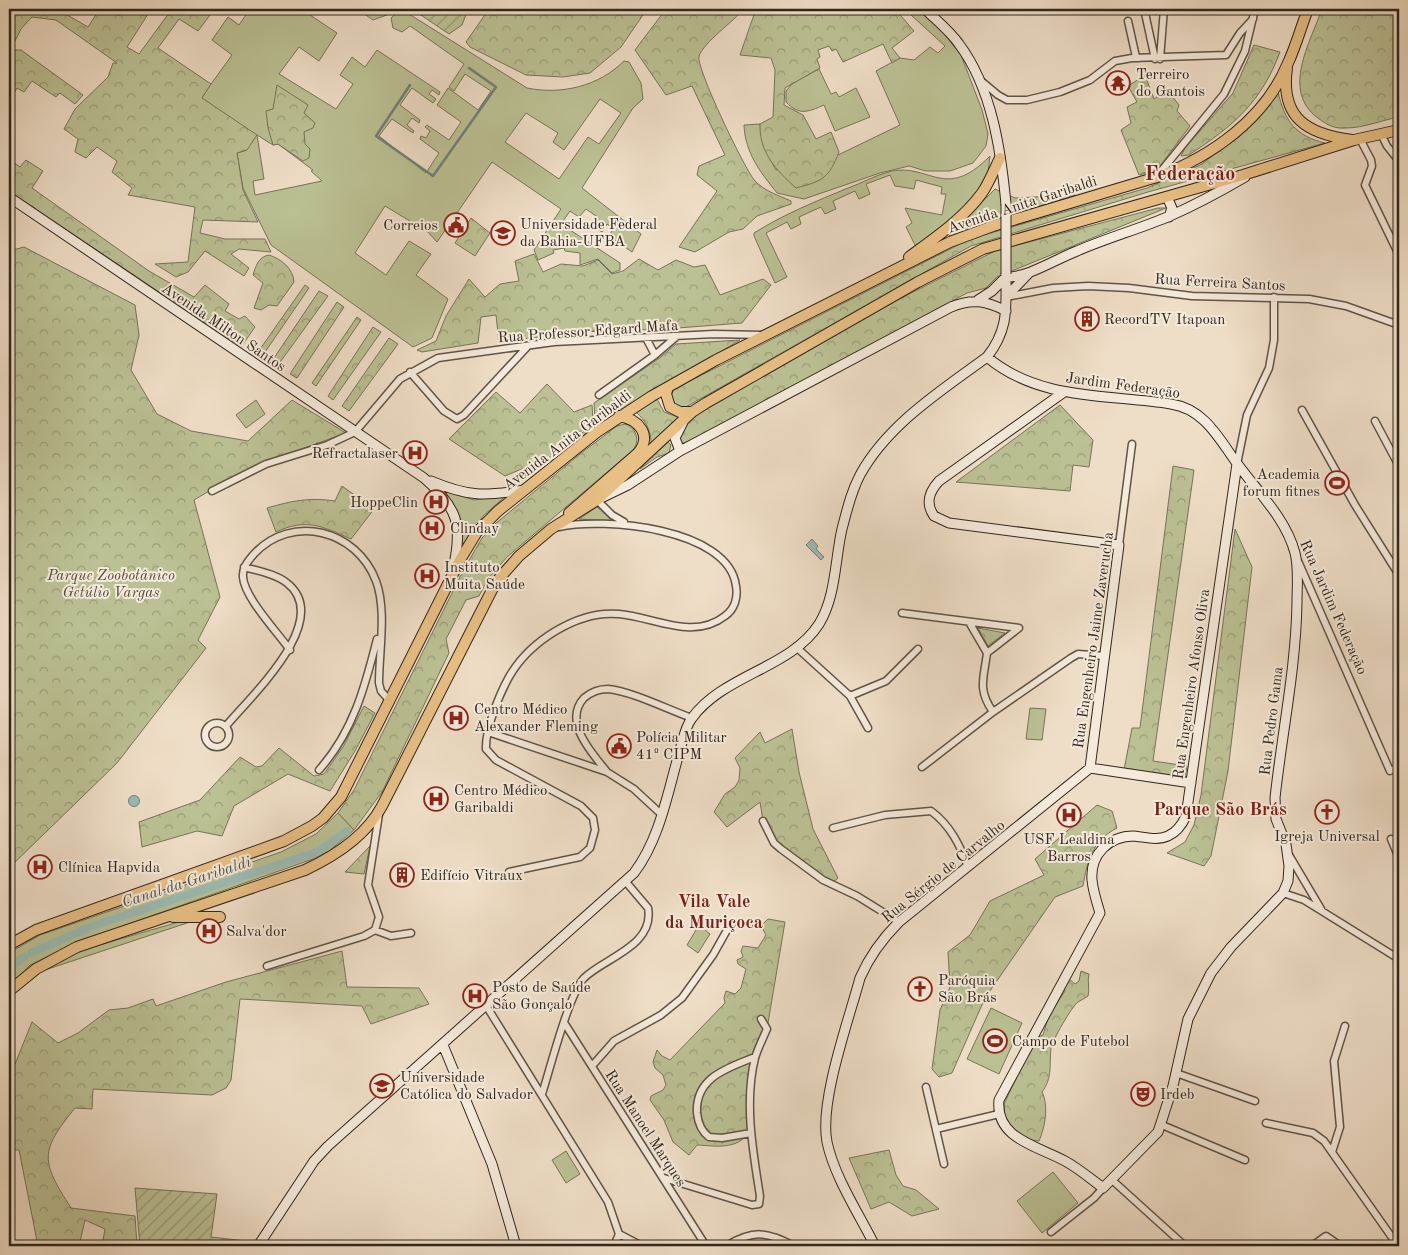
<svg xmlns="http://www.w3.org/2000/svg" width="1408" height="1255" font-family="'Old Standard TT',serif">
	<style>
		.grass { fill: #bbc194; stroke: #767458; fill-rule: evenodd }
		.forest { fill: url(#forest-crowns); stroke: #767458 }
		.garden { fill: url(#garden-furrows); stroke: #767458 }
		.water { fill: #9abcb6; stroke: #708078 }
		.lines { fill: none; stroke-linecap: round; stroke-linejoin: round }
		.stream { stroke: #708078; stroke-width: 2.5 }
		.canal { stroke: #9abcb6; stroke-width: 8 }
		.street-casing { stroke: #605447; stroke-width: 9 }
		.secondary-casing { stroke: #31261c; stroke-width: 11 }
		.primary-casing { stroke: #31261c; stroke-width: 12 }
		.street { stroke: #f5eadb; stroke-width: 6 }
		.secondary { stroke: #f5eadb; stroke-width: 9 }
		.primary { stroke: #e8bf84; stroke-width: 10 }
		.secondary-bridge-casing { stroke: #31261c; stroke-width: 11; stroke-linecap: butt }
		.secondary-bridge { stroke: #f5eadb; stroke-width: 9 }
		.labels { text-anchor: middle; stroke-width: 4; stroke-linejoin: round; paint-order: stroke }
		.poi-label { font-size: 15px; fill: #31261c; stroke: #f5eadb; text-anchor: start }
		.street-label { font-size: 15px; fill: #31261c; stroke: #f5eadb }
		.park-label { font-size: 15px; font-style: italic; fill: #544d3a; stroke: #f5eadb }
		.water-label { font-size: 16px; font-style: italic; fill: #50534a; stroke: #f5eadb }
		.quarter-label { font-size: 18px; font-weight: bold; fill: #7a1f14; stroke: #f5eadb }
		.district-label { font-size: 20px; font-weight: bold; fill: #7a1f14; stroke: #f5eadb }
	</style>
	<defs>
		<pattern id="forest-crowns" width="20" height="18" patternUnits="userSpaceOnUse" patternTransform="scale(1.25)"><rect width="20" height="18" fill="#bbc194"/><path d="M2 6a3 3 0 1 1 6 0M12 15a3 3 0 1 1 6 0" fill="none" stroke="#999d78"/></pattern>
		<pattern id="garden-furrows" width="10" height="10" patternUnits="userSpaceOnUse" patternTransform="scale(1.25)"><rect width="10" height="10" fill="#bbc194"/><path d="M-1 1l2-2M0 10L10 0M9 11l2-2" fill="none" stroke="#999d78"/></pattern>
	</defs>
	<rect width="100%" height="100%" fill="#efdec7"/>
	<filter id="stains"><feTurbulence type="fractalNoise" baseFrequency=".004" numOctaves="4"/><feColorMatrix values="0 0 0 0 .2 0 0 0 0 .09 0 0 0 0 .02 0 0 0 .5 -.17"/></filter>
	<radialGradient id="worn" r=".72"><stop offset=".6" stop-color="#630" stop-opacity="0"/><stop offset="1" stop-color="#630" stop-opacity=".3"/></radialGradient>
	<!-- grass -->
	<path class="grass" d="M250,9H301L337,33L319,61L299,47L279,74L336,109L353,84L340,75L352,57L365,67L377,50L440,92L439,95L432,90L429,94L436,99L433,103L412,88L400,105L420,120L419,123L412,118L407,125L414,131L413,133L392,119L379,136L426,173L439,153L420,139L421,136L426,138L430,131L425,127L427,125L449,140L461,122L437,105L448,88L478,110L491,91L465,74L454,91L449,87L464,64L410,26L402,32L393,28L391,18L401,9L527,88C562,95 599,86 624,61L629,62L641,83L643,99L633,108L582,188L641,234L632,252L609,236L613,229L607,224L602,232L591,225L596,216L586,209L579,217L570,211L561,224L620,263V270L612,273L598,259L580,265V253L565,251L564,248L553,250L554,253L538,260L534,250L561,209L492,162L437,242L428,232L385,206L355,253L386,275L409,241L431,254L416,275L448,299L432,338L413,347L271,245L243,188L237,153L247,150L201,98L232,55L212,40L228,17L239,25ZM600,99L621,113L599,144L588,137L559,179L505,142L526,113L558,133L553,142L564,150ZM257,135L273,145L278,144L313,170L311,171L322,181L255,195L253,181L264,179Z
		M357,9H387L388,12L387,15L373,20Z
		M917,9L937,25L961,55L982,110L988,134L986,146L973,163L950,171H926L909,166L880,173L804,199L777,193C761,173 745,153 744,125L760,124L763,145L776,170L838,155L900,125L876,71L900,58L914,60L930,47L938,53L945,46L911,15L913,10Z
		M819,69L831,94L836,92L839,97L856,88L870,117L835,131L824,105C808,112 799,116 786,102V91L793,83Z
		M990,156L987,182L974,200L916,247L906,227L912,223L905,208L942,215L946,194H941L942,187L916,180L914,189L895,186L890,175L866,184L870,194L859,199L855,191L833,201L836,209L825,214L821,207L799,217L801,224L791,229L787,222L766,233L787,277L775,283L754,236V233C784,214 817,201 848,188C862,183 874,176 888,172C929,161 944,203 990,156Z
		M995,189L1015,198L1075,195L949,236Z
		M256,400L265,414L246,428L236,415Z
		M442,490L474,500L507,495L483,516L463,545L457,512Z
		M597,507L613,521L579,519Z
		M1030,708L1046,709L1042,740L1026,739Z
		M338,813L354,830L329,851L313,859L80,941L30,965L9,988V953L40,935L281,852L316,834Z
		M196,920L36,973L79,951L182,921Z
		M699,925L710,934L698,953L687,945Z
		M991,1008L1022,1023L999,1074L967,1059Z
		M566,1151L580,1174L566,1183L552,1160Z
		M1053,1172L1078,1203L1042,1233L1017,1201Z"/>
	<!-- forest -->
	<path class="forest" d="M9,9H57L88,27L99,10L109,15L113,9H147L150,11L127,47L139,54L172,9H196L210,15L198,31L179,19L158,48L211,84L202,98L257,135L247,150L237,153L243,190L258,222L203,220L200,233L225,239H265L271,252L239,249L231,254L249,268L244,276L205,251L188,272L176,277L155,264L188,262L195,207L128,195L132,188L112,172L117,161L97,147L86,158L75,152L78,139L64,129L75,109L108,77L113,63H117L56,20L32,17L21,29L15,41L9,42Z
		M489,9H647L621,47L590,73L563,77L526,75L470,47L466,42Z
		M666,9H744C734,21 704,42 699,56C695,66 745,170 755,181C766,192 778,195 791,201V204L757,216L743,229L729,232L695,252L679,247L717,191L697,175L699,166L725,155L692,86L666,95L635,50Z
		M756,9H895L914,31L892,48L900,58L892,63L883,44L843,62L836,49L832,51L829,46L818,50L820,57L817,59L820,68L785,88L784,105L803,115L816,139L831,132L839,152C829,178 823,181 796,188C776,170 759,152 760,124L773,117L775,70L771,58L740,55Z
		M1322,9H1399V117C1382,120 1364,128 1346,128C1335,129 1327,125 1318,118C1281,91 1310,43 1322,9Z
		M1254,45L1280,52C1261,103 1233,126 1189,155L1181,156L1185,148L1233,93Z
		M9,50H21L83,95L75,104L60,93L56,97L32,81L24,92L17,88L9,102Z
		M1145,75L1154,99L1167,90L1179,105L1177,111L1190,126L1157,170L1139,175L1121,130L1131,123L1127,107L1137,102L1128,86Z
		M277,85L308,105L304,113L315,123L313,128L304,132L305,144L310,149L309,158L303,161L278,144L273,145L268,128L266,111L273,109Z
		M1278,91C1284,121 1296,136 1325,143L1148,192L971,246L684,408H675L671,396L674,389L970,239L1147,188L1200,165L1240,136Z
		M9,159L20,167L26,160L43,171L32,188L149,271L194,297L205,285L229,304L225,311L239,319L245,316L255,327L241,347L9,191Z
		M1158,208H1166L997,277L986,288L967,293L694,439L681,444L676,438L693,415L897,300L995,251Z
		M471,218L490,233L475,256L455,243Z
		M24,247L135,305L139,335L131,370L157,414L191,431L248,441L292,400L346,433L260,464L233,477L194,500L220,597L198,640L206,648L117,763L9,868V251Z
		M534,254L543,272L561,264L583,266L598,260L612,274L623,271L639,259L658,270L676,260L694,267L705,265L720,295L763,279L771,285L742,323L665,329L578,332L499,342L496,315L481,317L478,343L422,352L417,350L436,341L446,316L469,279L485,297L500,284L519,281L515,261Z
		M269,255C281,259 293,268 294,282L277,306L269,305L261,310L254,308L263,283L253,275C256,266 258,257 269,255Z
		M305,285L309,288L263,355L258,352Z
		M319,291L328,296L278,365L272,361Z
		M337,302L344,307L297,378L290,374Z
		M357,317L361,320L316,386L312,383Z
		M373,327L381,332L333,400L328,396Z
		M389,338L398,344L349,411L342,406Z
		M740,340L649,394L564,451L595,420L594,403L661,357L676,344Z
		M547,384L574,412L592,405L593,420L557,454L505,476L449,439L496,392L520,413Z
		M657,399L664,412L680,418L651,446C652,432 646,421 636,412Z
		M1060,405L1093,440L1089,467L1073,465L1070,491L956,482Z
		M625,424C638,429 640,442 632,451L507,557L488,579L479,596L466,600L446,639L449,653L382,792L354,830L338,813L354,790L464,569L482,538L495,524L580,454L617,426Z
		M668,442L671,445L669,453L657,457L640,469Z
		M1173,466L1194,470L1153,761L1187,766L1185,777L1124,770L1132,728H1140Z
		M342,486L374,509L351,539C322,526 306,518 276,532L267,508C291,501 310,497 335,501Z
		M1235,529L1252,567L1228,771L1211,856L1204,866L1167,853L1185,842L1194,825L1201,795Z
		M978,628L1005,633L988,646Z
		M364,706L375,713L355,751L330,791L288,774L234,806L222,836L197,831L142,847L139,822L200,800L240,757L256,767L262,766L279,748L314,776L324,774L343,747Z
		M792,729L799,772L813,829L838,878L831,884L774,843L763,821L760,802L727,827L714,812L725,794L735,787L739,780L740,768L735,758L760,732L765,743Z
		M1097,805L1112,811L1117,828C1093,840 1087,861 1083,886L1055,897L985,998L952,1073L939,1077L932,1069L940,1010L950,987L948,952L970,935L990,901L1044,875L1035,859Z
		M370,846L364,874L345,872Z
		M768,919L785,922L767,1029L757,1054L749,1133C736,1150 716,1146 697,1145L689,1155L673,1142L664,1120L650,1100L651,1096L663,1090L666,1085L663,1075L655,1068L653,1062L657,1050L662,1056L670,1060L725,1003L724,998L726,991L735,994L741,988L746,969L738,964L737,960L743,957L741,951L743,946L758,948L766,935L761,926Z
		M342,951L347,987L419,988L429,1004L371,1024L362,1006L240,999L231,1080L226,1088L212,1095L93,1089L92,1109L75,1108C39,1152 41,1161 71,1208L135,1216L137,1246H102L105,1229L85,1220L79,1246H38L19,1150H9V1079L32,1022L58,1043L78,1033L109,1010L128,1008L153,999L156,1006L226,982Z
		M1081,971L1089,974C1087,982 1090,988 1088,996C1085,998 1081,1000 1078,1002C1072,1006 1052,1041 1051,1048C1049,1065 1053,1077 1042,1092C1049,1106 1045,1127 1039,1141L1031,1140L1015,1131L1005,1118L1004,1104L1035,1038L1043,1035L1049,1015L1065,991L1063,987L1069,979L1075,984L1079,981Z
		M889,1150L896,1175L903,1186L916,1190L939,1209L912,1216L889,1202L871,1209L849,1158Z"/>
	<!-- garden -->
	<path class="garden" d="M412,9H462L467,12L462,25L449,34Z
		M135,1188L217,1194L211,1237L254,1242L251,1246H140Z"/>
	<!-- water -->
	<path class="water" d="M812,539L818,546L816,549L824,557L821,560L806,545Z
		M128.5 801a5.5 5.5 0 1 1 11 0a5.5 5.5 0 1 1-11 0Z"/>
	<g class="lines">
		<!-- stream -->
		<path class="stream" d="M381,9L383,10
			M410,85L376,136L433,176L496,87L469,68"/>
		<!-- canal -->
		<path class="canal" d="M31,953L90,927L317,852L347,831
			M9,968L24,957"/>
		<!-- street casing -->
		<g class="street-casing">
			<path id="street" d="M1145,13L1155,59
				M1128,21L1136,57L1139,58
				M1160,59L1164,9
				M980,80L998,95L1007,100H1027L1060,92L1090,80L1115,61L1132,58L1226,55L1240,33L1253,19
				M1381,134L1387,146L1399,161
				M1360,139L1371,160L1372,166L1365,185L1399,255
				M1158,175L1224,94L1245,51L1255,9
				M1006,297L1053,288L1088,286L1129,288L1192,296L1309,299L1346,306L1399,325
				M646,338L655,355
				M410,372L444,411L457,419L464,415L528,346
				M599,395L655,355L676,337
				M1302,410L1355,505L1399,575
				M1375,421L1399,466
				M1237,464L1247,415L1269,368L1274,340V297
				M212,491L266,464L327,445L355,432L400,379L438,358L554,342L714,334L763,335
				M597,500L612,515L624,522
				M1119,545L1132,444
				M1298,561L1390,771L1399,767
				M902,613L1019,628L987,653C984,678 977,689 993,712
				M969,622L987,653
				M796,647L850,696L868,728
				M290,650C278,633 244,597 243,577C242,568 248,561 254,554C292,513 357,530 376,581C387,610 379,652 379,683L381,691L389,700
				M850,696L886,681L918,649
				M205 735a12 12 0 1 1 24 0a12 12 0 1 1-24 0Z
				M226,726C250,697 334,620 287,583C276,574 258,571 244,567
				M488,732L607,772L634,789L661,814
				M922,767L993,712L1071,658L1078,654L1105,656
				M319,770C353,732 365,687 377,639
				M607,772C593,754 562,722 584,698C591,692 599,689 608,689C631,691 669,710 692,718
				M763,821L774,843L781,849L823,880L857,896L899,922
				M833,828L885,815L931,811C950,825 960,845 968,867
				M1391,839L1399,858
				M1289,855L1321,909
				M509,872L580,857L590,848L595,830L593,818L581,806L496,760L486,749C485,730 499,695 509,677C529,642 577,610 619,614C654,617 693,641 725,616C735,609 738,597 736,586C729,528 603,517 559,527
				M1283,893L1304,900L1399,959
				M375,930L391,936L411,933
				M267,966L364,936L375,930L379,917L368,885L379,814
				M487,1007L608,1202L619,1234
				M565,1024L706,1246
				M592,1066L614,1041L661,1015L682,998L713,955L731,923
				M1176,1073L1255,1101
				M926,1087L944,1164
				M542,1094C550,1069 569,994 584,978C604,958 655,946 648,908L626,882
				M1266,1123L1313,1133L1324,1141L1398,1246
				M1162,1125L1245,1160
				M936,1129L999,1114
				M751,1133L722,1138L709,1137C701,1131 698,1123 697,1113C695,1077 728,1068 755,1057
				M1332,1152L1340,1127L1334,1061L1345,1026
				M664,1178L752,1205L759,1204L760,1196C753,1152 744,1102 755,1058C758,1048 763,1038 767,1029L761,1019
				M1112,1180L1185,1246
				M1051,1232L1094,1198L1103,1188
				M619,1234L642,1246
				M614,1246L619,1234
				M726,1246C753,1230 766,1231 794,1246
				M1312,1246L1326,1236L1339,1245"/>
		</g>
		<!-- secondary casing -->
		<g class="secondary-casing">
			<path id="secondary" d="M925,9C936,20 950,31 959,44C992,88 1001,151 1006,204
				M9,197L424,478C458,508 463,525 453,569
				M1167,197L1172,208L1169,217
				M1006,297L1028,274
				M978,300L992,291L1006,277C1027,278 1056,259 1077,251C1107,238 1139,229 1170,216C1195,205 1221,191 1245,177
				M987,357C1039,401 1108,394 1171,404C1204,409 1218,437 1236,462C1256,490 1286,518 1295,553C1299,569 1297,586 1297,602C1296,668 1282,733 1275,798L1276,819L1286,844L1289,866L1288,881L1283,893L1231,947L1211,973L1188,1019L1173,1086L1158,1132L1103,1188C1091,1179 1078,1168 1065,1161C1038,1146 995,1139 999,1100L1100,913C1097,903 1093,891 1092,880C1090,854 1109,836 1134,836C1145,837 1157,841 1168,836C1177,832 1182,825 1186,816L1237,464
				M1064,392L939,481C929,492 925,503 934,516L949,523L1119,545L1090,768
				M680,451L675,438L683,422
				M431,481C469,497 484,496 524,490
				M599,499L628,485L680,451L951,307C972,298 987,301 1006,311
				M1090,768L1191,783
				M443,1045L492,1164L516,1246
				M258,1246L314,1161L328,1146L634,873C659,840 667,796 678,757C682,745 684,728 692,718C723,675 791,668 819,624C836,597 835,559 842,529C847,510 851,492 860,475C888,424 942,390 987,357C1009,329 1006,308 1006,274
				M875,1246C859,1214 834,1176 827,1142C819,1102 849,1019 860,978C870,955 882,939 899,922L1090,768"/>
		</g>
		<!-- primary casing -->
		<g class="primary-casing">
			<path id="primary" d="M1287,68C1280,118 1307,134 1352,140
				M909,257C935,238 963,219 982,193C989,183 994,170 1000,158
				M668,387L666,394L670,407L680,412H692
				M569,513L638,453C653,435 638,419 619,416
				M173,917H220
				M9,945L36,930L284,841L312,826L323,818L341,797L460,560L477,532L498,511L597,432L652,396L716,360L950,242L993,226L1157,177C1212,156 1265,119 1288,63C1296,46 1301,27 1308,9
				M9,991L36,969L77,947L305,870C335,856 366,836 382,806L496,582L519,556L551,529L597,500L692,412L706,403L918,282L983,249L1243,175L1354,140L1399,130"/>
		</g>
		<!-- street -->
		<use href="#street" class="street"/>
		<!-- secondary -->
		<use href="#secondary" class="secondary"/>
		<!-- primary -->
		<use href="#primary" class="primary"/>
		<!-- secondary-bridge casing -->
		<g class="secondary-bridge-casing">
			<path id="secondary-bridge" d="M1006,274V204"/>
		</g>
		<!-- secondary-bridge -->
		<use href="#secondary-bridge" class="secondary-bridge"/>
	</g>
	<!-- icons -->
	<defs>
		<g id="temple-ring" transform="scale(1.25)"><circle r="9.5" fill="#f5eadb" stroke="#8f2418" stroke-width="1.5"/><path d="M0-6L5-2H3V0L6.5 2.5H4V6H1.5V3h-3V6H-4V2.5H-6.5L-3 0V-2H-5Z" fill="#8f2418"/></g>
		<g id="civic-ring" transform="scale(1.25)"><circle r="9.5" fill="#f5eadb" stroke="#8f2418" stroke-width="1.5"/><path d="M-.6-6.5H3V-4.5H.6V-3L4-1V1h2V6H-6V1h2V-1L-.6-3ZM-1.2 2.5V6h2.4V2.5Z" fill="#8f2418"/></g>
		<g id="university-ring" transform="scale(1.25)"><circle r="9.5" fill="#f5eadb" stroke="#8f2418" stroke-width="1.5"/><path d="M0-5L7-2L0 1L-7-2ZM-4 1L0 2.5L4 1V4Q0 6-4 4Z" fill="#8f2418"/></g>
		<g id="building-ring" transform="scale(1.25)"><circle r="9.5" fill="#f5eadb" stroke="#8f2418" stroke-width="1.5"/><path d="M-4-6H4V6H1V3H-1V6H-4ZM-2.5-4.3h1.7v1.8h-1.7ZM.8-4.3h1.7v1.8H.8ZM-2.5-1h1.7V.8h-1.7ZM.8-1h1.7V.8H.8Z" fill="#8f2418"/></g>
		<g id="hospital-ring" transform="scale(1.25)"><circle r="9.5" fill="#f5eadb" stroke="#8f2418" stroke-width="1.5"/><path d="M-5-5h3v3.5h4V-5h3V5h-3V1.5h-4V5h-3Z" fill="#8f2418"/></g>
		<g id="stadium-ring" transform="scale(1.25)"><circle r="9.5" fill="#f5eadb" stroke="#8f2418" stroke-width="1.5"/><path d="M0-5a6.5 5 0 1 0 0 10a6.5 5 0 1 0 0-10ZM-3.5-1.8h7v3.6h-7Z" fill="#8f2418"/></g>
		<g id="church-ring" transform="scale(1.25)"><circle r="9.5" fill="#f5eadb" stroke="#8f2418" stroke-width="1.5"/><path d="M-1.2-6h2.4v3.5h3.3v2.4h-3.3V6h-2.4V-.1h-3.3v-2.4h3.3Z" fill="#8f2418"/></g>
		<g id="theatre-ring" transform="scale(1.25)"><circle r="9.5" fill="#f5eadb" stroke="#8f2418" stroke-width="1.5"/><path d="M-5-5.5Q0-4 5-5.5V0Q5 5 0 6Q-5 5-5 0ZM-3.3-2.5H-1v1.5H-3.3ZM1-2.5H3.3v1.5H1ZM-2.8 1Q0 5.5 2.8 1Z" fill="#8f2418"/></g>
	</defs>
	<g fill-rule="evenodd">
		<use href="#temple-ring" x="1118" y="83"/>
		<use href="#civic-ring" x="456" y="225"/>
		<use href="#university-ring" x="503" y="233"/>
		<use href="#building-ring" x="1087" y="319"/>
		<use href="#hospital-ring" x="415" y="453"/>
		<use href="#stadium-ring" x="1337" y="483"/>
		<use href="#hospital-ring" x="436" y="502"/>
		<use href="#hospital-ring" x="432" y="528"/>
		<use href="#hospital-ring" x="427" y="576"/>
		<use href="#hospital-ring" x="456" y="718"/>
		<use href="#civic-ring" x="619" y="746"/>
		<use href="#hospital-ring" x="436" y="799"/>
		<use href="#church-ring" x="1327" y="812"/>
		<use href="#hospital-ring" x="1069" y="815"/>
		<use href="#hospital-ring" x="40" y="867"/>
		<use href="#building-ring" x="402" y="875"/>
		<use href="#hospital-ring" x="209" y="931"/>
		<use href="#church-ring" x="920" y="989"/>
		<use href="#hospital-ring" x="475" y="996"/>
		<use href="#stadium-ring" x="995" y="1041"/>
		<use href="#university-ring" x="382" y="1086"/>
		<use href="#theatre-ring" x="1143" y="1094"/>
	</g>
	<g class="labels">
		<!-- poi labels -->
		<g class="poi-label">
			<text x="1136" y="79">Terreiro<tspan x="1136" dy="17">do Gantois</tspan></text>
			<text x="520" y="229">Universidade Federal<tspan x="520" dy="17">da Bahia-UFBA</tspan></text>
			<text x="438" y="230" text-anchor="end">Correios</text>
			<text x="1104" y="324">RecordTV Itapoan</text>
			<text x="398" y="458" text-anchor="end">Refractalaser</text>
			<text x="1320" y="479" text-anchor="end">Academia<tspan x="1320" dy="17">forum fitnes</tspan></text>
			<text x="418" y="507" text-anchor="end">HoppeClin</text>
			<text x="450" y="533">Clinday</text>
			<text x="444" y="572">Instituto<tspan x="444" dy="17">Muita Saúde</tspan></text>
			<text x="474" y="714">Centro Médico<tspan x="474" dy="17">Alexander Fleming</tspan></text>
			<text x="636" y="742">Polícia Militar<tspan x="636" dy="17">41º CIPM</tspan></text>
			<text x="454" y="795">Centro Médico<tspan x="454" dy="17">Garibaldi</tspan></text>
			<text x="1327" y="841" text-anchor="middle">Igreja Universal</text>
			<text x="1069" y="844" text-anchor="middle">USF Lealdina<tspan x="1069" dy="17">Barros</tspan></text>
			<text x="58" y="872">Clínica Hapvida</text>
			<text x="420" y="880">Edifício Vitraux</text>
			<text x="226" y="936">Salva'dor</text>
			<text x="938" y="985">Paróquia<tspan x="938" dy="17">São Brás</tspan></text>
			<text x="492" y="992">Posto de Saúde<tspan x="492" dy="17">São Gonçalo</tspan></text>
			<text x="1012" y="1046">Campo de Futebol</text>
			<text x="400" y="1082">Universidade<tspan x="400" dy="17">Católica do Salvador</tspan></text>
			<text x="1160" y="1099">Irdeb</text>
		</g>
		<!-- street labels -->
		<g class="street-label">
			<text transform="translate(1022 204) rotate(-18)" y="5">Avenida Anita Garibaldi</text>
			<text transform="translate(1220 282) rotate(3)" y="5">Rua Ferreira Santos</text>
			<text transform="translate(224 327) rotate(34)" y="5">Avenida Milton Santos</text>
			<text transform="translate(588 331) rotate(-4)" y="5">Rua Professor Edgard Mafa</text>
			<text transform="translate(1123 385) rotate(8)" y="5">Jardim Federação</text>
			<text transform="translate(567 440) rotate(-37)" y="5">Avenida Anita Garibaldi</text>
			<text transform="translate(1334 607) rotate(66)" y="5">Rua Jardim Federação</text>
			<text transform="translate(1093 640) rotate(-82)" y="5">Rua Engenheiro Jaime Zaverucha</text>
			<text transform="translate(1191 684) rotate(-82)" y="5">Rua Engenheiro Afonso Oliva</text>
			<text transform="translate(1271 721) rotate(-83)" y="5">Rua Pedro Gama</text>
			<text transform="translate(943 871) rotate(-39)" y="5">Rua Sérgio de Carvalho</text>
			<text transform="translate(646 1128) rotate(57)" y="5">Rua Manoel Marques</text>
		</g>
		<!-- park labels -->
		<g class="park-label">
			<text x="111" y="580">Parque Zoobotânico<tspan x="111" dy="17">Getúlio Vargas</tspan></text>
		</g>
		<!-- water labels -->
		<g class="water-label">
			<text transform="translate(186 881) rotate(-18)" y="6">Canal da Garibaldi</text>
		</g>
		<!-- quarter labels -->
		<g class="quarter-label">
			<text x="1220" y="815">Parque São Brás</text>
			<text x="714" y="907">Vila Vale<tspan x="714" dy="21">da Muriçoca</tspan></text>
		</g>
		<!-- district labels -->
		<g class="district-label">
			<text x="1190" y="180">Federação</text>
		</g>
	</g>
	<!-- margin -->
	<rect width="1408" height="1255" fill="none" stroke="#efdec7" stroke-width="30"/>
	<rect x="10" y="10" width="1388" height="1235" fill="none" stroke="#31261c" stroke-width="2.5"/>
	<rect x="15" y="15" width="1378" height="1225" fill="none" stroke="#31261c"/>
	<rect width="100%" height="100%" filter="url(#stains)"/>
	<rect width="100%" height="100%" fill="url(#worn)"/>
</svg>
